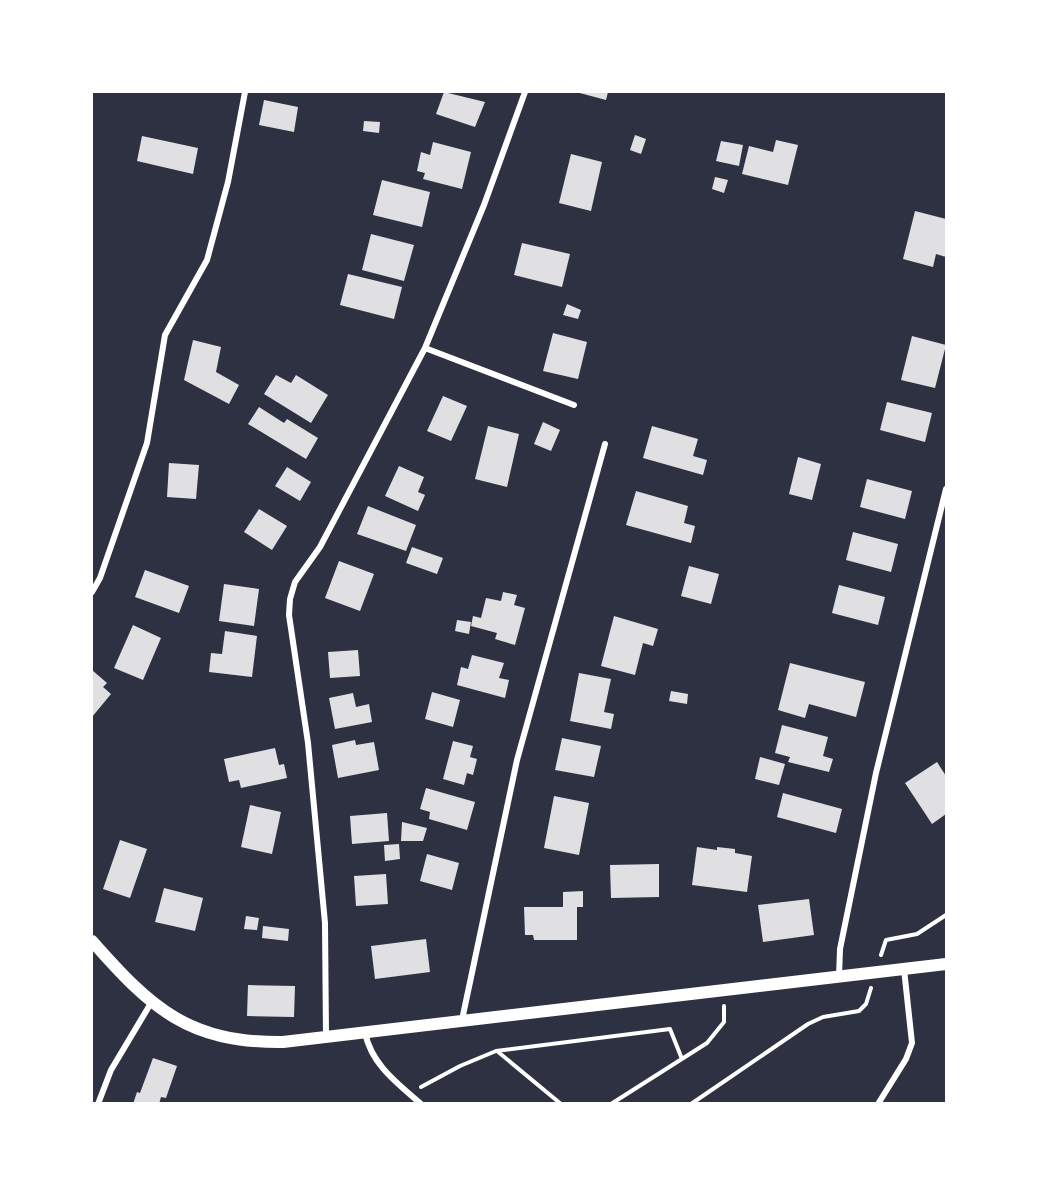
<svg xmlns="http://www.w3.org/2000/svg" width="1038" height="1195" font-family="'DM Sans',sans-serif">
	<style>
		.building { fill: #e0e0e3 }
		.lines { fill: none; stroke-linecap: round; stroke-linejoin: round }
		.path { stroke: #fff; stroke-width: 4 }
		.minor { stroke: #fff; stroke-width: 6 }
		.secondary { stroke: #fff; stroke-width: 12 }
	</style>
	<rect width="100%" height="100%" fill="#2d3142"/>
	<!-- building -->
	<path class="building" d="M444,92L485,102L475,127L436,114Z
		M576,92H608L606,100Z
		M264,100L298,107L294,132L259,125Z
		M364,121L380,122L379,133L363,131Z
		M635,135L646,139L641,154L630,150Z
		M142,136L198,148L193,174L137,161Z
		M776,140L798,145L788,185L742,174L749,146L773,152Z
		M721,141L743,145L739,166L716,161Z
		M433,142L471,152L462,189L423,179L425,173L417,171L421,152L430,155Z
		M571,154L602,162L591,211L559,203Z
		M715,177L728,180L724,193L712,189Z
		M382,180L430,192L422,227L373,215Z
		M915,211L946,219V257L936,254L933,267L903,259Z
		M371,234L414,245L404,281L362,270Z
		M522,243L570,254L562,287L514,275Z
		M348,274L402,287L394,319L340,305Z
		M567,304L581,310L578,319L563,315Z
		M553,333L587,342L578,379L543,371Z
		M912,336L946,345L935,388L901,380Z
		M193,340L221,347L216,372L239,385L229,404L184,380Z
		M276,375L291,383L296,375L328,395L311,423L264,394Z
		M443,396L467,406L451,441L427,431Z
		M887,402L932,413L925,442L880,430Z
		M259,407L284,423L287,419L318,438L306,459L248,424Z
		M543,422L560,430L551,451L534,444Z
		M488,426L519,434L507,487L475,479Z
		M652,426L698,439L693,456L707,460L703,475L643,458Z
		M798,457L821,464L812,500L789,494Z
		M169,463L199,465L196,499L167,497Z
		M399,466L424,477L418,492L425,495L418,511L385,496Z
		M287,467L311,482L300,501L275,486Z
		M867,479L912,491L905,519L860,507Z
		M636,491L688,506L684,523L695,526L691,543L626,525Z
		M368,506L416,525L406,551L357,534Z
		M259,509L287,526L272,550L244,532Z
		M853,532L898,544L891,572L846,560Z
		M412,547L443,558L437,574L406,563Z
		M339,561L374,574L360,611L325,598Z
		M689,566L719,574L711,604L681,596Z
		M145,570L189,586L179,613L135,597Z
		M224,584L259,589L254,626L219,621Z
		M839,585L885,597L878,625L832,613Z
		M503,592L517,595L514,605L525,608L515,645L495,639L497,633L471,626L473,616L481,618L486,598L501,601Z
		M614,616L658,629L653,646L643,643L635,675L601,666Z
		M457,620L471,622L469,634L455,631Z
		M133,625L161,638L143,680L114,668Z
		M225,631L257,636L252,677L209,672L211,653L222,654Z
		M358,650L360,676L330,678L328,652Z
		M472,655L504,663L499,678L509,680L505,698L457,685L461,667L468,669Z
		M790,663L865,682L856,717L809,704L805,718L778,710Z
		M92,670L107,683L103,687L111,694L92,717Z
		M579,673L611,679L604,712L614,714L611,729L570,721Z
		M671,691L688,694L687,704L669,701Z
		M432,692L460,700L453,727L425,719Z
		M353,693L356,707L369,704L372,722L335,729L329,698Z
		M782,725L828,737L823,756L833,759L829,772L788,762L790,757L775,753Z
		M562,738L601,746L594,777L555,770Z
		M355,740L356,745L374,742L379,770L338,778L332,745Z
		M453,741L473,746L470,757L477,759L473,775L467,773L464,785L443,779Z
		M275,748L279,765L284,764L287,778L241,788L239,780L229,782L224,759Z
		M760,757L785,764L779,785L755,779Z
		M937,762L946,776V814L932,824L905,783Z
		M426,788L475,802L467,830L429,819L430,812L420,809Z
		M783,793L842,809L836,833L777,817Z
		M554,796L589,803L579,855L544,848Z
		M250,805L281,812L272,854L241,847Z
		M387,813L389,841L352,844L350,816Z
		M402,822L427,828L423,841H401Z
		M120,840L147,849L130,898L103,889Z
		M399,844L400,859L385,861L384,845Z
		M697,847L717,850V847L735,849V853L752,856L747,892L692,885Z
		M427,854L459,863L452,890L420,881Z
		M659,864V897L611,898L610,865Z
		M386,874L388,904L356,906L354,876Z
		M164,888L203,898L195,931L155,922Z
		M583,891V907H577V940H534L533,935H525L524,907H563V892Z
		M809,899L814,935L763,942L758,905Z
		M246,916L259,918L257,930L244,929Z
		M263,926L289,929L288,941L262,938Z
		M426,939L430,972L375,979L371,946Z
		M248,985L295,986L294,1017L247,1016Z
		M153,1058L177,1066L166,1098L161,1097L159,1104H133L137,1092L140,1093Z"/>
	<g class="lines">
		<!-- path -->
		<path class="path" d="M881,955L886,940L917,934L946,915
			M497,1051L561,1104
			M421,1087L460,1066L496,1051L670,1029L682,1059
			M611,1104L707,1043L724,1022V1006
			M691,1104L808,1024L823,1017L859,1011L866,1004L871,988"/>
		<!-- minor -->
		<path class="minor" d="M425,348L574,405
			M92,592L100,578L147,443L165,335L207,260L228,182L245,92
			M839,977L840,949L876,773L946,489
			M462,1020L517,760L605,444
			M365,1033C372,1065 397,1083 421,1104
			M326,1036L325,923L308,743L289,615L290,599L295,582L320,547L425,348L484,205L525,92
			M98,1104L111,1070L151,1003
			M878,1104L906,1059L912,1043L904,969"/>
		<!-- secondary -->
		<path class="secondary" d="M92,941C151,1008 188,1043 283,1042L946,964"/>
	</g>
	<!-- border -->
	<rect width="1038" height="1195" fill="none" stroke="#ffffff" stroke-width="186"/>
</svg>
